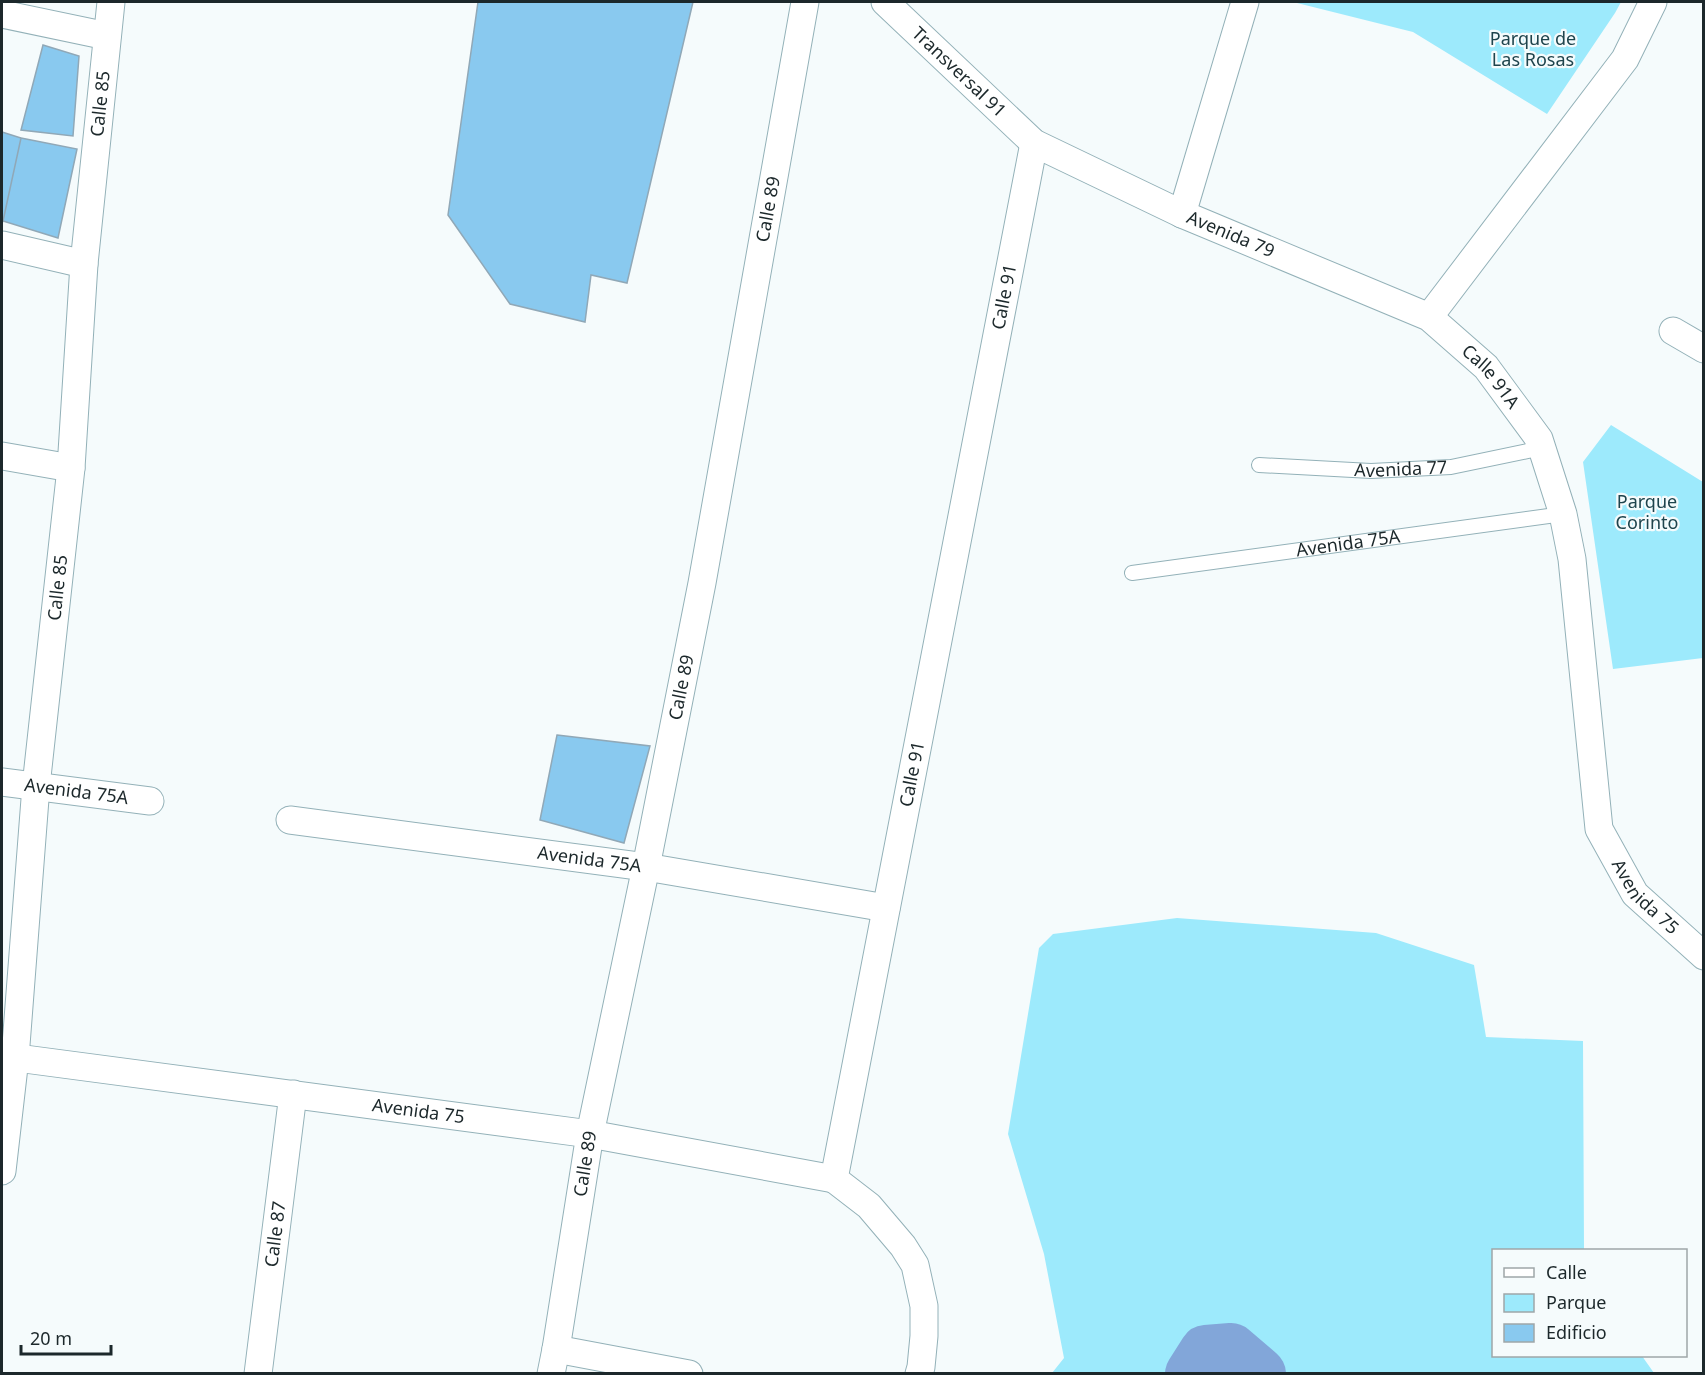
<svg xmlns="http://www.w3.org/2000/svg" width="1705" height="1375" font-family="'Noto Sans',sans-serif">
	<style>
		.green { fill: #9deafc }
		.lines { fill: none; stroke-linecap: round; stroke-linejoin: round }
		.river { stroke: #82a6d9; stroke-width: 54 }
		.building { fill: #89c9ef; stroke: #90a8b7; stroke-width: 1.5 }
		.lane-casing { stroke: #93b1b8; stroke-width: 16 }
		.street-casing { stroke: #93b1b8; stroke-width: 29 }
		.lane { stroke: #fff; stroke-width: 14 }
		.street { stroke: #fff; stroke-width: 27 }
		.labels { text-anchor: middle; stroke-width: 4.5; stroke-linejoin: round; paint-order: stroke }
		.park-label { font-size: 18px; fill: #1e444d; stroke: #f5fbfc }
		.street-label { font-size: 18px; fill: #1c282b; stroke: #f5fbfc }
	</style>
	<rect width="100%" height="100%" fill="#f5fbfc"/>
	<!-- green -->
	<path class="green" d="M1293,2H1621L1615,13L1547,114L1413,32Z
		M1611,425L1703,482V658L1613,669L1583,462Z
		M1177,918L1376,933L1474,965L1486,1037L1583,1041L1584,1250H1494V1356H1642L1654,1373H1052L1064,1358L1044,1254L1008,1134L1039,948L1053,934Z"/>
	<g class="lines">
		<!-- river -->
		<path class="river" d="M1192,1374L1206,1352L1231,1350L1259,1374"/>
	</g>
	<!-- building -->
	<path class="building" d="M478,2H693L627,283L591,275L585,322L510,304L448,215Z
		M43,45L79,56L73,136L21,130Z
		M2,132L21,138L3,221L2,220Z
		M21,138L77,149L58,238L3,221Z
		M557,735L650,746L624,843L540,820Z"/>
	<g class="lines">
		<!-- lane casing -->
		<g class="lane-casing">
			<g id="lane">
				<path id="s1" d="M1259,465L1371,471L1451,467L1542,448"/>
				<path id="s2" d="M1132,573L1563,514"/>
			</g>
		</g>
		<!-- street casing -->
		<g class="street-casing">
			<g id="street">
				<path id="s3" d="M885,2L1034,143L1182,214L1429,317L1486,367L1539,439L1563,514L1572,559L1599,829L1635,894L1704,956"/>
				<path d="M2,14L107,36"/>
				<path d="M1182,214L1245,2"/>
				<path d="M2,245L84,264"/>
				<path d="M1429,317L1625,59L1653,2"/>
				<path d="M1673,331L1704,349"/>
				<path d="M2,456L71,468"/>
				<path id="s4" d="M2,782L150,801"/>
				<path id="s5" d="M290,820L646,867L886,908"/>
				<path id="s6" d="M2,1056L590,1134L834,1179"/>
				<path id="s7" d="M2,1171L15,1058L36,786L71,468L84,264L111,2"/>
				<path d="M556,1349L689,1374"/>
				<path id="s8" d="M258,1374L293,1094"/>
				<path id="s9" d="M551,1374L556,1349L590,1134L646,867L702,583L805,2"/>
				<path id="s10" d="M919,1374L921,1367L924,1336V1306L915,1265L903,1246L869,1206L834,1179L1034,143"/>
			</g>
		</g>
		<!-- lane -->
		<use href="#lane" class="lane"/>
		<!-- street -->
		<use href="#street" class="street"/>
	</g>
	<g class="labels">
		<!-- park labels -->
		<g class="park-label">
			<text x="1533" y="45">Parque de<tspan x="1533" dy="21">Las Rosas</tspan></text>
			<text x="1647" y="508">Parque<tspan x="1647" dy="21">Corinto</tspan></text>
		</g>
		<!-- street labels -->
		<g class="street-label">
			<text dy="6" stroke="none"><textPath href="#s3" startOffset="102">Transversal 91</textPath></text>
			<text dy="6" stroke="none"><textPath href="#s7" startOffset="1072">Calle 85</textPath></text>
			<text dy="6" stroke="none"><textPath href="#s9" startOffset="1185">Calle 89</textPath></text>
			<text dy="6" stroke="none"><textPath href="#s3" startOffset="422">Avenida 79</textPath></text>
			<text dy="6" stroke="none"><textPath href="#s10" startOffset="1128">Calle 91</textPath></text>
			<text dy="6" stroke="none"><textPath href="#s3" startOffset="723">Calle 91A</textPath></text>
			<text dy="6" stroke="none"><textPath href="#s1" startOffset="142">Avenida 77</textPath></text>
			<text dy="6" stroke="none"><textPath href="#s2" startOffset="218">Avenida 75A</textPath></text>
			<text dy="6" stroke="none"><textPath href="#s7" startOffset="586">Calle 85</textPath></text>
			<text dy="6" stroke="none"><textPath href="#s9" startOffset="699">Calle 89</textPath></text>
			<text dy="6" stroke="none"><textPath href="#s10" startOffset="642">Calle 91</textPath></text>
			<text dy="6" stroke="none"><textPath href="#s4" startOffset="75">Avenida 75A</textPath></text>
			<text dy="6" stroke="none"><textPath href="#s5" startOffset="302">Avenida 75A</textPath></text>
			<text dy="6" stroke="none"><textPath href="#s3" startOffset="1281">Avenida 75</textPath></text>
			<text dy="6" stroke="none"><textPath href="#s6" startOffset="420">Avenida 75</textPath></text>
			<text dy="6" stroke="none"><textPath href="#s9" startOffset="213">Calle 89</textPath></text>
			<text dy="6" stroke="none"><textPath href="#s8" startOffset="141">Calle 87</textPath></text>
		</g>
	</g>
	<!-- border -->
	<rect width="1705" height="1375" fill="none" stroke="#1c282b" stroke-width="6"/>
	<!-- legend -->
	<rect x="1492" y="1249" width="195" height="108" fill="#f5fbfc" stroke="#9ea7a8" stroke-width="1.5"/>
	<rect x="1504" y="1268" width="30" height="9" fill="#ffffff" stroke="#9ea7a8" stroke-width="1.5"/>
	<text x="1546" y="1279" font-size="18" fill="#1c282b">Calle</text>
	<rect x="1504" y="1294" width="30" height="18" fill="#9deafc" stroke="#9ea7a8" stroke-width="1.5"/>
	<text x="1546" y="1309" font-size="18" fill="#1c282b">Parque</text>
	<rect x="1504" y="1324" width="30" height="18" fill="#89c9ef" stroke="#9ea7a8" stroke-width="1.5"/>
	<text x="1546" y="1339" font-size="18" fill="#1c282b">Edificio</text>
	<!-- scale -->
	<path d="M21 1345v9h90v-9" fill="none" stroke="#1c282b" stroke-width="3"/>
	<text x="30" y="1345" font-size="18" fill="#1c282b" stroke="#f5fbfc" stroke-width="4.5" paint-order="stroke">20 m</text>
</svg>
